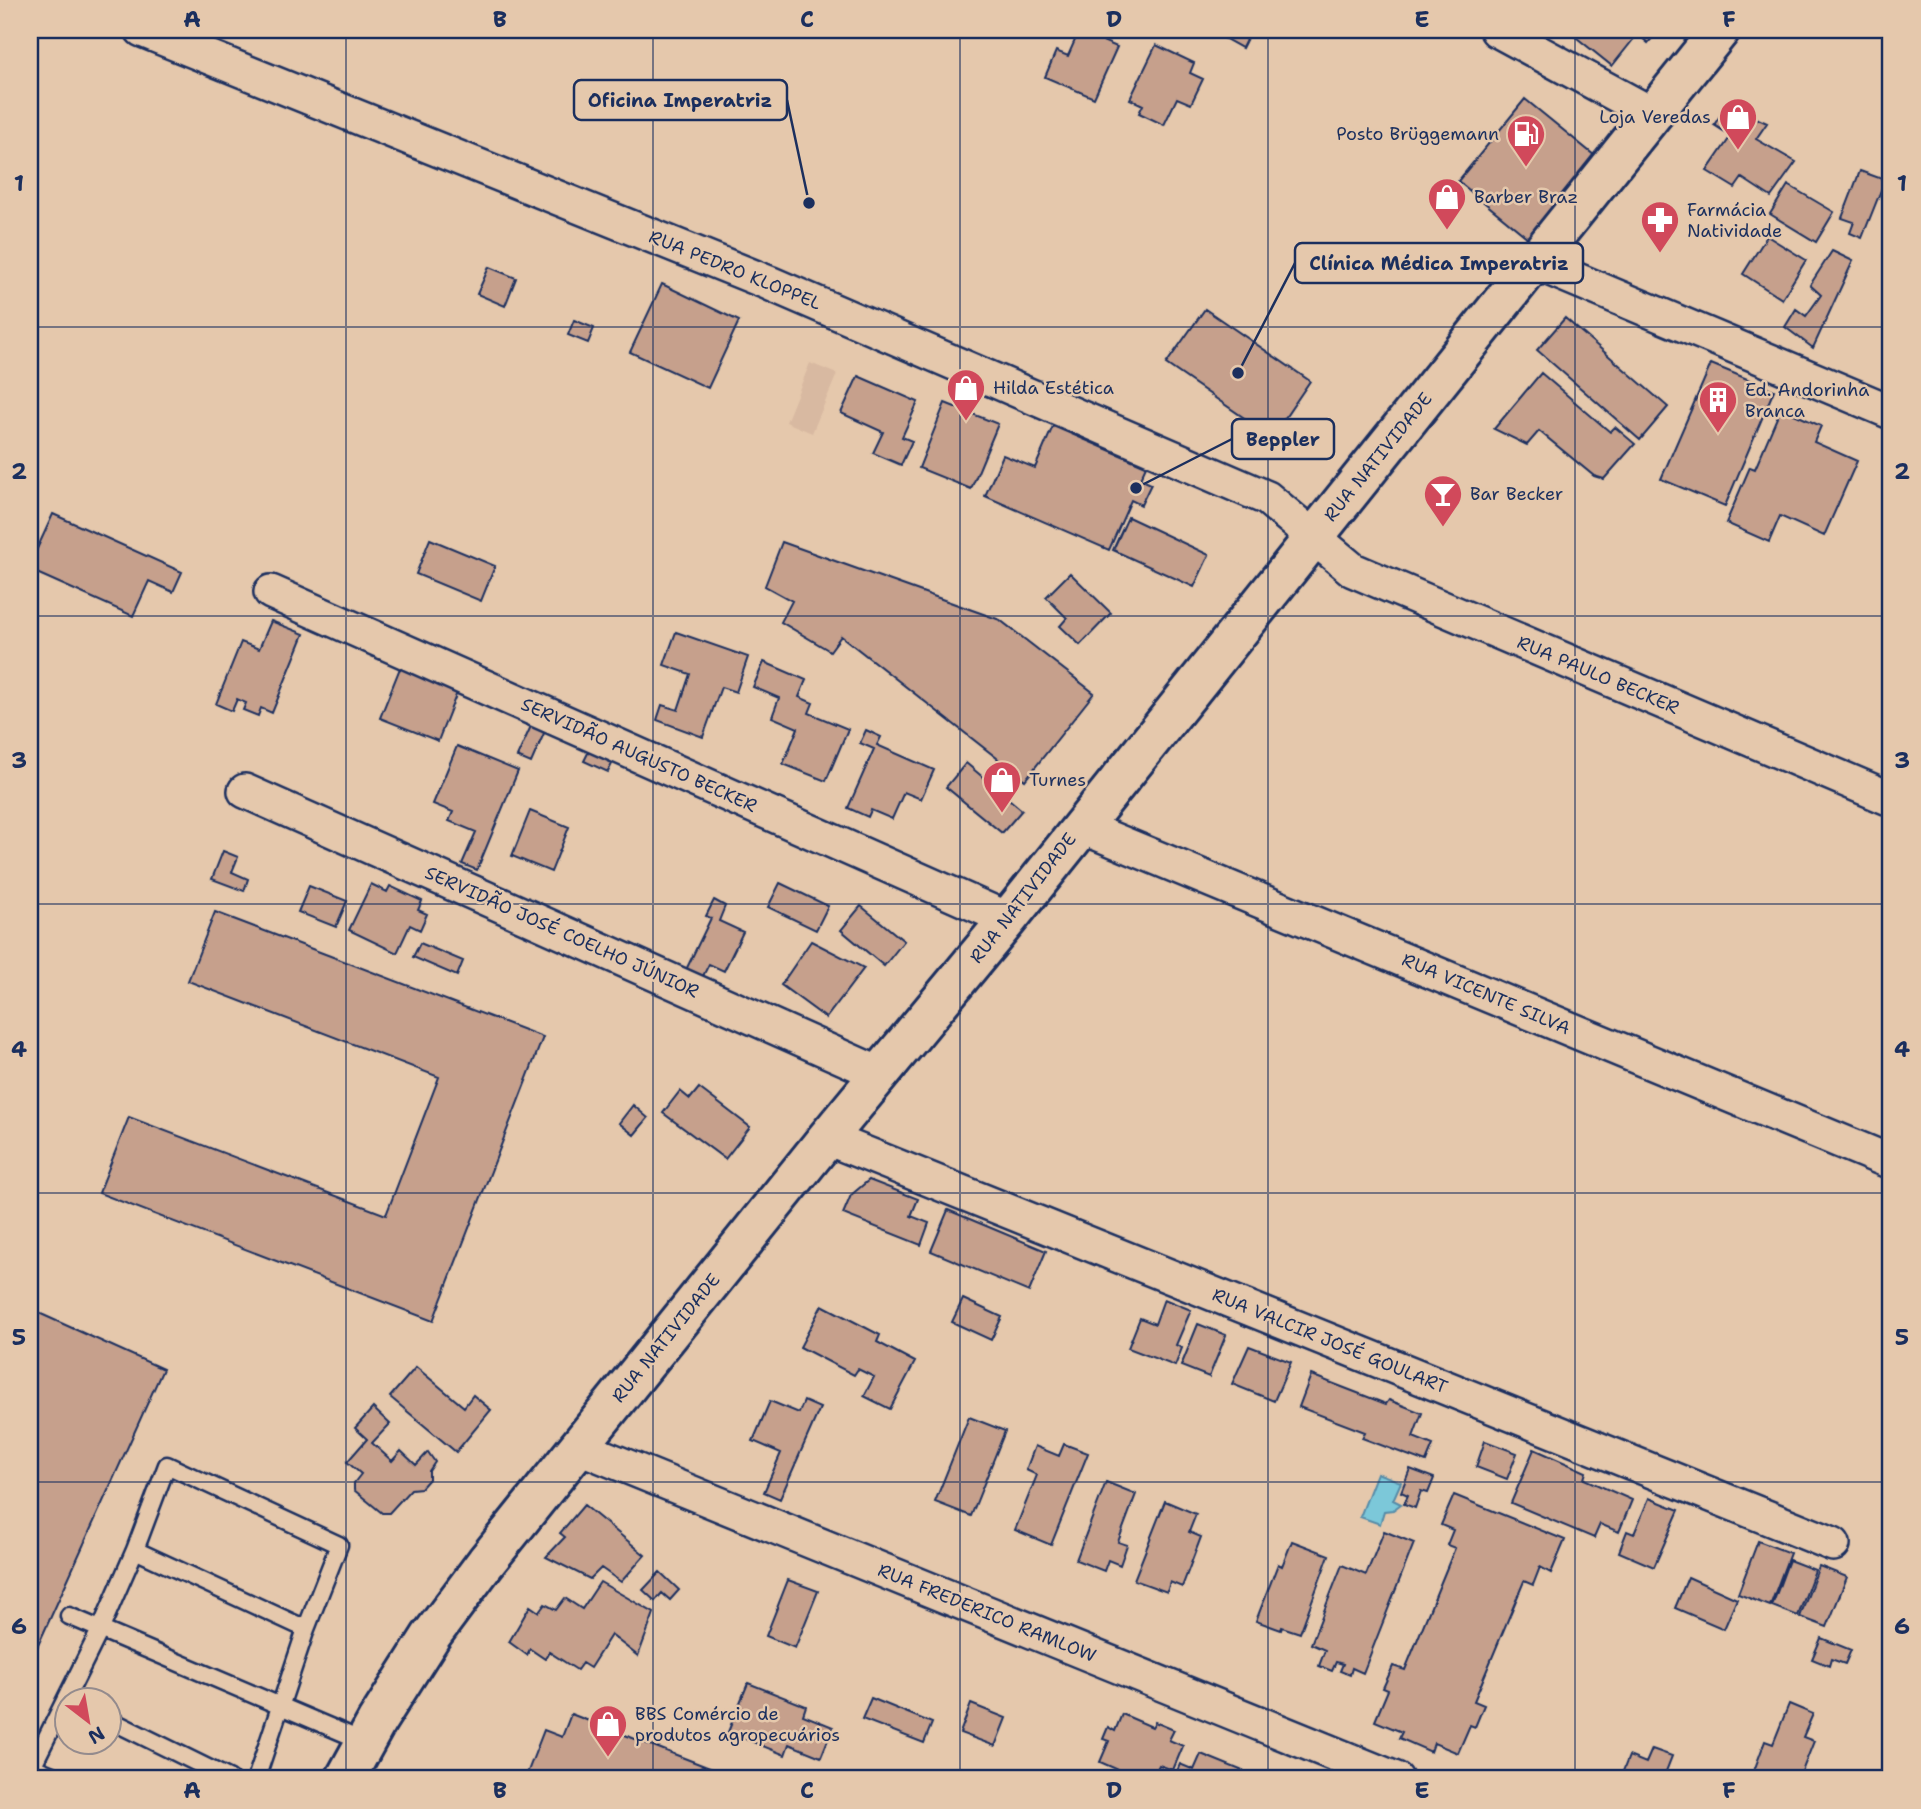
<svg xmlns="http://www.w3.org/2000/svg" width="1921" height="1809" font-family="'Shantell Sans',sans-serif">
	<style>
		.built { fill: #d8b9a1 }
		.water { fill: #7bc8d9; stroke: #558ba8; stroke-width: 2 }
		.building { fill: #c6a08c; stroke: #1b2f5e; stroke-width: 2 }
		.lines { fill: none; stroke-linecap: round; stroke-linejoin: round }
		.lane-casing { stroke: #1b2f5e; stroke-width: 21 }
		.street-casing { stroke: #1b2f5e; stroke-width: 38 }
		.secondary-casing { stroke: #1b2f5e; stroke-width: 44 }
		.lane { stroke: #e5c8ac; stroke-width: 16 }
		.street { stroke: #e5c8ac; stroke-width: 33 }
		.secondary { stroke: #e5c8ac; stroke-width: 38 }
		.grid { fill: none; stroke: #1b2f5e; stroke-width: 2; stroke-opacity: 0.55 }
		.labels { text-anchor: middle; stroke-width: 5; stroke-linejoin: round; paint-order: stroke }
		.poi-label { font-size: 18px; fill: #1b2f5e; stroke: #e5c8ac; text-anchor: start }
		.street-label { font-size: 18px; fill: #1b2f5e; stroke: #e5c8ac }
		.leader { fill: none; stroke: #1b2f5e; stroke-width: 2.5 }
		.callout-dot { fill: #1b2f5e; stroke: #e5c8ac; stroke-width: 2.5 }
		.callout { fill: #e5c8ac; stroke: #1b2f5e; stroke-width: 2.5 }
		.callout-label { font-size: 19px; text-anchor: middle; font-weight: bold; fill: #1b2f5e }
		.neatline { fill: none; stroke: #1b2f5e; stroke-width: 2.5 }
		.grid-label { font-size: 23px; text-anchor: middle; font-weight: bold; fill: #1b2f5e }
	</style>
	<rect width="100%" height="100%" fill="#e5c8ac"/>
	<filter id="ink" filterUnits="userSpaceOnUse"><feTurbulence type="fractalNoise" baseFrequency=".0143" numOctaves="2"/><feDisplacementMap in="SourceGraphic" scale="14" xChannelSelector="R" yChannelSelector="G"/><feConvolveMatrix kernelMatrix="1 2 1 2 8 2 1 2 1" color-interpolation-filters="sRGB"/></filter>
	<g filter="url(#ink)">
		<!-- built -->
		<path class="built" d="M810,363L837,374L812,433L786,422Z"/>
		<!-- water -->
		<path class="water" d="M1377,1473L1401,1482L1393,1500L1401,1504L1393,1510L1384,1511L1380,1524L1360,1517Z"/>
		<!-- building -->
		<path class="building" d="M1228,30H1251L1242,48L1224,38Z
			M1567,30H1628L1636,36L1612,66Z
			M1633,30H1659L1648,43Z
			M1079,31L1117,47L1094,98L1045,77L1056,51L1068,56Z
			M1156,45L1194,63L1190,73L1203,79L1191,104L1177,98L1164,125L1139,113L1143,105L1130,99Z
			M1525,99L1595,156L1528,238L1458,181Z
			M1727,105L1767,123L1756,139L1796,162L1771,197L1742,178L1735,188L1707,171L1731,136L1714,125Z
			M1860,171L1885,180L1862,238L1850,233L1854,222L1842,218Z
			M1788,185L1834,212L1816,242L1770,214Z
			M1767,236L1806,260L1782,299L1743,274Z
			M1832,251L1853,261L1813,348L1785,327L1796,309L1806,316L1821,295L1810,285Z
			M489,267L516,278L505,306L477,294Z
			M662,284L739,321L708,388L630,352Z
			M1205,309L1310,381L1272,437L1166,364Z
			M1565,318L1668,407L1640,440L1537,350Z
			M574,320L594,328L588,343L568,335Z
			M1711,364L1774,390L1725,506L1661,479Z
			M1541,373L1610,432L1615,427L1635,444L1604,479L1594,476L1539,431L1527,445L1494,429Z
			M858,376L918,402L902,437L912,441L901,465L873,453L883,432L841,413Z
			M945,403L998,424L971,489L919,468Z
			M1781,408L1821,426L1814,442L1857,461L1824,536L1780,516L1769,542L1726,523L1750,467L1755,469Z
			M1053,426L1146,466L1140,479L1151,484L1141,505L1131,500L1109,550L985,496L1003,455L1035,468Z
			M53,514L182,572L173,592L149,581L133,616L30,570V564Z
			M1128,517L1209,555L1194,587L1113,550Z
			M430,539L495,566L481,601L416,574Z
			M782,542L1000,620L1094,693L1025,780L841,636L830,651L781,622L792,601L765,586Z
			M1070,573L1111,613L1080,645L1060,626L1067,618L1046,597Z
			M271,621L304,634L272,713L261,708L258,716L243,710L246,703L237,699L232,711L216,704L241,642L259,649Z
			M676,632L748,657L736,692L721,687L703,737L657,720L662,705L678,710L690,674L664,665Z
			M764,662L806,680L799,697L813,703L809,713L848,729L826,781L783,764L798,728L772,717L779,698L753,687Z
			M400,668L458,690L438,741L380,718Z
			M531,726L545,731L531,763L517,757Z
			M866,730L881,737L877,745L934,770L921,799L904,792L892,819L871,810L868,817L848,808L874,749L860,743Z
			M457,746L518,771L477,870L462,864L476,832L449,821L453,812L433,804Z
			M591,747L615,758L608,772L584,761Z
			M966,763L1022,810L1002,833L946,787Z
			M530,811L569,827L551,872L512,856Z
			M223,851L238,857L232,872L248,879L244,891L212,879Z
			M780,883L828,906L816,930L768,907Z
			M371,884L387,892L390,886L422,901L418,910L427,914L420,930L410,925L397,953L349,930Z
			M309,886L347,901L336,927L298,912Z
			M714,900L725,906L719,921L743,932L724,971L709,964L699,984L683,976L711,918L706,916Z
			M861,906L904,941L884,966L841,930Z
			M215,912L543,1037L433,1321L99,1193L129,1117L386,1215L439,1077L188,981Z
			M811,941L864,968L826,1018L781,985Z
			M420,943L463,961L457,976L413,957Z
			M699,1088L750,1127L725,1159L663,1113L680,1091L690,1099Z
			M633,1105L648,1118L634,1135L619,1123Z
			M869,1180L918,1199L911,1216L929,1223L921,1245L843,1214L851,1195Z
			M948,1210L1046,1251L1029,1292L931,1251Z
			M963,1299L1002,1317L991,1340L952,1322Z
			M1164,1299L1191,1310L1176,1345L1182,1348L1175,1366L1128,1348L1140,1318L1155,1324Z
			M822,1305L880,1335L877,1342L915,1362L890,1409L864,1396L874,1377L858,1369L854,1375L800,1347Z
			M30,1309L163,1369L30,1663Z
			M1198,1324L1226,1335L1209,1377L1181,1366Z
			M1249,1346L1291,1362L1274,1401L1232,1384Z
			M416,1367L464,1407L473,1395L491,1410L456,1452L390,1397Z
			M1311,1375L1386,1404L1389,1400L1422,1413L1413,1437L1433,1445L1426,1462L1362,1438L1365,1432L1299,1407Z
			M770,1401L799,1413L804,1401L820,1408L780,1499L764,1492L781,1453L753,1441Z
			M373,1408L390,1424L372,1443L392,1461L401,1451L416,1465L428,1452L435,1462L429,1471V1479L421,1488L411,1489L389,1513H382L354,1490V1483L361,1474L347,1462L367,1439L355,1428Z
			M969,1417L1005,1431L971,1516L935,1502Z
			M1485,1441L1517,1453L1507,1479L1476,1467Z
			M1064,1444L1088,1453L1051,1545L1015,1530L1037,1475L1026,1470L1035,1446L1059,1456Z
			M1534,1449L1586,1472L1584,1479L1632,1500L1619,1532L1600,1524L1594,1538L1511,1503Z
			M1410,1469L1434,1478L1428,1493L1421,1491L1415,1508L1404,1504L1408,1495L1401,1492Z
			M1106,1482L1136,1494L1118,1542L1127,1545L1120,1565L1108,1560L1104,1571L1076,1560Z
			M1454,1495L1565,1540L1551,1573L1540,1567L1533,1585L1524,1581L1474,1701L1484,1705L1475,1727L1470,1725L1458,1753L1434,1743L1431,1752L1399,1738L1402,1732L1375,1721L1388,1690L1383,1688L1393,1666L1405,1670L1455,1548L1447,1545L1453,1530L1441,1525Z
			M1649,1498L1679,1510L1654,1567L1619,1552L1627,1531L1634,1534Z
			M1165,1501L1196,1514L1189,1532L1201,1537L1182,1587L1170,1582L1167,1592L1134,1580Z
			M584,1505L645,1555L621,1582L601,1568L590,1579L546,1557L565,1537L560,1533Z
			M1384,1531L1414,1543L1363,1673L1352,1668L1350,1675L1340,1671L1343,1664L1336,1662L1332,1671L1319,1666L1325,1650L1311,1644L1342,1565L1366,1575Z
			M1292,1541L1329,1555L1300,1633L1282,1627L1281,1630L1256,1621L1278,1564L1282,1566Z
			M1758,1541L1790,1553L1770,1606L1738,1594Z
			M1789,1560L1815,1570L1798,1616L1772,1606Z
			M1819,1566L1847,1577L1827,1627L1800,1617Z
			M660,1572L679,1590L670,1600L662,1593L655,1601L643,1590Z
			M1688,1577L1737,1599L1724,1629L1675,1608Z
			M788,1580L818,1591L795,1648L766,1636Z
			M600,1582L654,1613L638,1656L611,1635L590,1668L582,1663L577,1670L549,1652L545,1659L530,1649L527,1655L509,1642L530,1606L539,1612L545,1604L556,1610L565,1598L582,1609Z
			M1821,1638L1851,1650L1845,1664L1831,1659L1829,1666L1812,1659Z
			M748,1683L806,1706L803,1715L833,1727L821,1757L789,1744L785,1755L728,1732Z
			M871,1698L932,1723L924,1743L862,1719Z
			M971,1704L1006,1718L995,1746L960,1733Z
			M1789,1704L1813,1714L1803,1737L1814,1741L1799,1779H1751L1765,1741L1773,1744Z
			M571,1714L738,1779H525L544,1730L562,1737Z
			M1122,1714L1152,1727L1155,1722L1174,1730L1169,1740L1183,1746L1173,1770L1159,1765L1152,1779H1139L1100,1762L1109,1741L1103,1739L1108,1727L1115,1731Z
			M1652,1749L1672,1756L1663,1779H1620L1629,1756L1646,1763Z
			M1201,1754L1243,1771L1240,1778L1242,1779H1174L1180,1764L1194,1770Z"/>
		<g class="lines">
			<!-- lane casing -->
			<g class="lane-casing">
				<path id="lane" d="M135,1550L306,1629
					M69,1616L365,1742
					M108,1719L230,1779
					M30,1766L62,1779
					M32,1767L101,1628L135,1550L167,1465L339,1545L306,1629L256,1779"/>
			</g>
			<!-- street casing -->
			<g class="street-casing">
				<path id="street" d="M142,30L769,283L1267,498L1353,570L1891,799
					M1497,30L1652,114
					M1534,262L1891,412
					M271,592L1008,919
					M245,791L880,1074
					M1080,826L1891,1162
					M827,1138L1833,1544
					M579,1447L1396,1779"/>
			</g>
			<!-- secondary casing -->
			<g class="secondary-casing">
				<path id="secondary" d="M345,1779L377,1721L431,1636L486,1562L827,1138L1008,919L1720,30"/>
			</g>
			<!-- lane -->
			<use href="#lane" class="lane"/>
			<!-- street -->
			<use href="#street" class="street"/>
			<!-- secondary -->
			<use href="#secondary" class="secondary"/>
		</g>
	</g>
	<!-- grid -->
	<path class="grid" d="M346,30V1779M653,30V1779M960,30V1779M1268,30V1779M1575,30V1779M30,327H1891M30,616H1891M30,904H1891M30,1193H1891M30,1482H1891"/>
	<!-- icons -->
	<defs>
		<g id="shop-pin" transform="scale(2.0125)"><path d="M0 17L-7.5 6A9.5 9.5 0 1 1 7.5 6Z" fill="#d1495b" stroke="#e5c8ac"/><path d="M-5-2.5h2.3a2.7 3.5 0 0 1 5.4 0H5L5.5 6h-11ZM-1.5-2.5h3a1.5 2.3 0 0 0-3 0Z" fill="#fff"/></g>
		<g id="fuel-pin" transform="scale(2.0125)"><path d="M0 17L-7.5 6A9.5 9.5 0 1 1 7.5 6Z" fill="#d1495b" stroke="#e5c8ac"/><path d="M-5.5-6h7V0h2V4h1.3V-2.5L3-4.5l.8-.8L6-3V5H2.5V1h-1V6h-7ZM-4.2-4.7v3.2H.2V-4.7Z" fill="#fff"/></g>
		<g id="pharmacy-pin" transform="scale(2.0125)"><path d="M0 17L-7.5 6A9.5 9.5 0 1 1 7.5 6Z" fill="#d1495b" stroke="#e5c8ac"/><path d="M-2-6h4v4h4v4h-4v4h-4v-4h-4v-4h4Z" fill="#fff"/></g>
		<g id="building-pin" transform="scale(2.0125)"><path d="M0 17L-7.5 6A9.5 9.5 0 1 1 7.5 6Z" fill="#d1495b" stroke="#e5c8ac"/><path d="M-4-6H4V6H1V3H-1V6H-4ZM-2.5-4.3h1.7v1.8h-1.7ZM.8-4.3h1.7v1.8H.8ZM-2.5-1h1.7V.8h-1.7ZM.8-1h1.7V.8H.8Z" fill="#fff"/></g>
		<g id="bar-pin" transform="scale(2.0125)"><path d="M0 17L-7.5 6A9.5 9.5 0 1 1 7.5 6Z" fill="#d1495b" stroke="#e5c8ac"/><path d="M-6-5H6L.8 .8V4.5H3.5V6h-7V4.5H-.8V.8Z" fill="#fff"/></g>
	</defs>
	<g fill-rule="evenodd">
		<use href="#shop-pin" x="1738" y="117"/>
		<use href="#fuel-pin" x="1526" y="134"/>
		<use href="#shop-pin" x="1447" y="197"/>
		<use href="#pharmacy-pin" x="1660" y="220"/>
		<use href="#shop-pin" x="966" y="388"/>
		<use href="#building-pin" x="1718" y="400"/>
		<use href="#bar-pin" x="1443" y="494"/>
		<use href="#shop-pin" x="1002" y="780"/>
		<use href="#shop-pin" x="608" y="1724"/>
	</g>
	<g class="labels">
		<!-- poi labels -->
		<g class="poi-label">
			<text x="1711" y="123" text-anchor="end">Loja Veredas</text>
			<text x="1499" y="140" text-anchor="end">Posto Brüggemann</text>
			<text x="1474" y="203">Barber Braz</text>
			<text x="1687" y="216">Farmácia<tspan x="1687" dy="21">Natividade</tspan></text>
			<text x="993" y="394">Hilda Estética</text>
			<text x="1745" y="396">Ed. Andorinha<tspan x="1745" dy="21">Branca</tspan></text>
			<text x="1470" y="500">Bar Becker</text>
			<text x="1029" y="786">Turnes</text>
			<text x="635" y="1720">BBS Comércio de<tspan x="635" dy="21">produtos agropecuários</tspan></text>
		</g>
		<!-- street labels -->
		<g class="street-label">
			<text transform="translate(735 270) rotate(22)" y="6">RUA PEDRO KLOPPEL</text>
			<text transform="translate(1378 457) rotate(-51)" y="6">RUA NATIVIDADE</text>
			<text transform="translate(1598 675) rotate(23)" y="6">RUA PAULO BECKER</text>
			<text transform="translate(639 755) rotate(24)" y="6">SERVIDÃO AUGUSTO BECKER</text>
			<text transform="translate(1023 898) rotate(-52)" y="6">RUA NATIVIDADE</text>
			<text transform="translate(562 932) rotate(24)" y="6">SERVIDÃO JOSÉ COELHO JÚNIOR</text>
			<text transform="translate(1486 994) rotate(23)" y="6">RUA VICENTE SILVA</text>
			<text transform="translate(666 1338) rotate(-51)" y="6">RUA NATIVIDADE</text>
			<text transform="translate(1330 1341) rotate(22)" y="6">RUA VALCIR JOSÉ GOULART</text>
			<text transform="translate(987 1613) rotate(22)" y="6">RUA FREDERICO RAMLOW</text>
		</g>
	</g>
	<!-- callouts -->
	<path class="leader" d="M809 203L787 100M1238 373L1295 263M1136 488L1232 439"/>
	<g class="callout-dot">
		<circle cx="809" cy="203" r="7"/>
		<circle cx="1238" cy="373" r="7"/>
		<circle cx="1136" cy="488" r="7"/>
	</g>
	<g class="callout">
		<rect x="574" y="80" width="213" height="40" rx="7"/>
		<rect x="1295" y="243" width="288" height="40" rx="7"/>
		<rect x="1232" y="419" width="102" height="40" rx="7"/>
	</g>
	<g class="callout-label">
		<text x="680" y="107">Oficina Imperatriz</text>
		<text x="1439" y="270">Clínica Médica Imperatriz</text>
		<text x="1283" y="446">Beppler</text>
	</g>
	<!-- margin -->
	<rect width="1921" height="1809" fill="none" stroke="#e5c8ac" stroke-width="77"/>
	<!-- north arrow -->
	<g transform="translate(88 1721) rotate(149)"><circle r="33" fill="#e5c8ac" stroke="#948b8d" stroke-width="2"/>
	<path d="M0-5L12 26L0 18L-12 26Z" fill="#d1495b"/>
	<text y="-10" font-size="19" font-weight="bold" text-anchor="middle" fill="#1b2f5e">N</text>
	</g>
	<rect x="38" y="38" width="1844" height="1732" class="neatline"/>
	<g class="grid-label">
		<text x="192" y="27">A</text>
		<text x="500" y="27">B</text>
		<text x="807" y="27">C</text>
		<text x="1114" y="27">D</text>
		<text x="1422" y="27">E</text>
		<text x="1729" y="27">F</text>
		<text x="19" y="191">1</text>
		<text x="1902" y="191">1</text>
		<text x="19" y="479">2</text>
		<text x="1902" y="479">2</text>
		<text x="19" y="768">3</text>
		<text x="1902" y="768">3</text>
		<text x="19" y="1057">4</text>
		<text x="1902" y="1057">4</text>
		<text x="19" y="1345">5</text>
		<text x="1902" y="1345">5</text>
		<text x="19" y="1634">6</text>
		<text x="1902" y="1634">6</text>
		<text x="192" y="1798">A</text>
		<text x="500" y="1798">B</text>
		<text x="807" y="1798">C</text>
		<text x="1114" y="1798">D</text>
		<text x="1422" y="1798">E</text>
		<text x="1729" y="1798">F</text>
	</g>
</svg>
